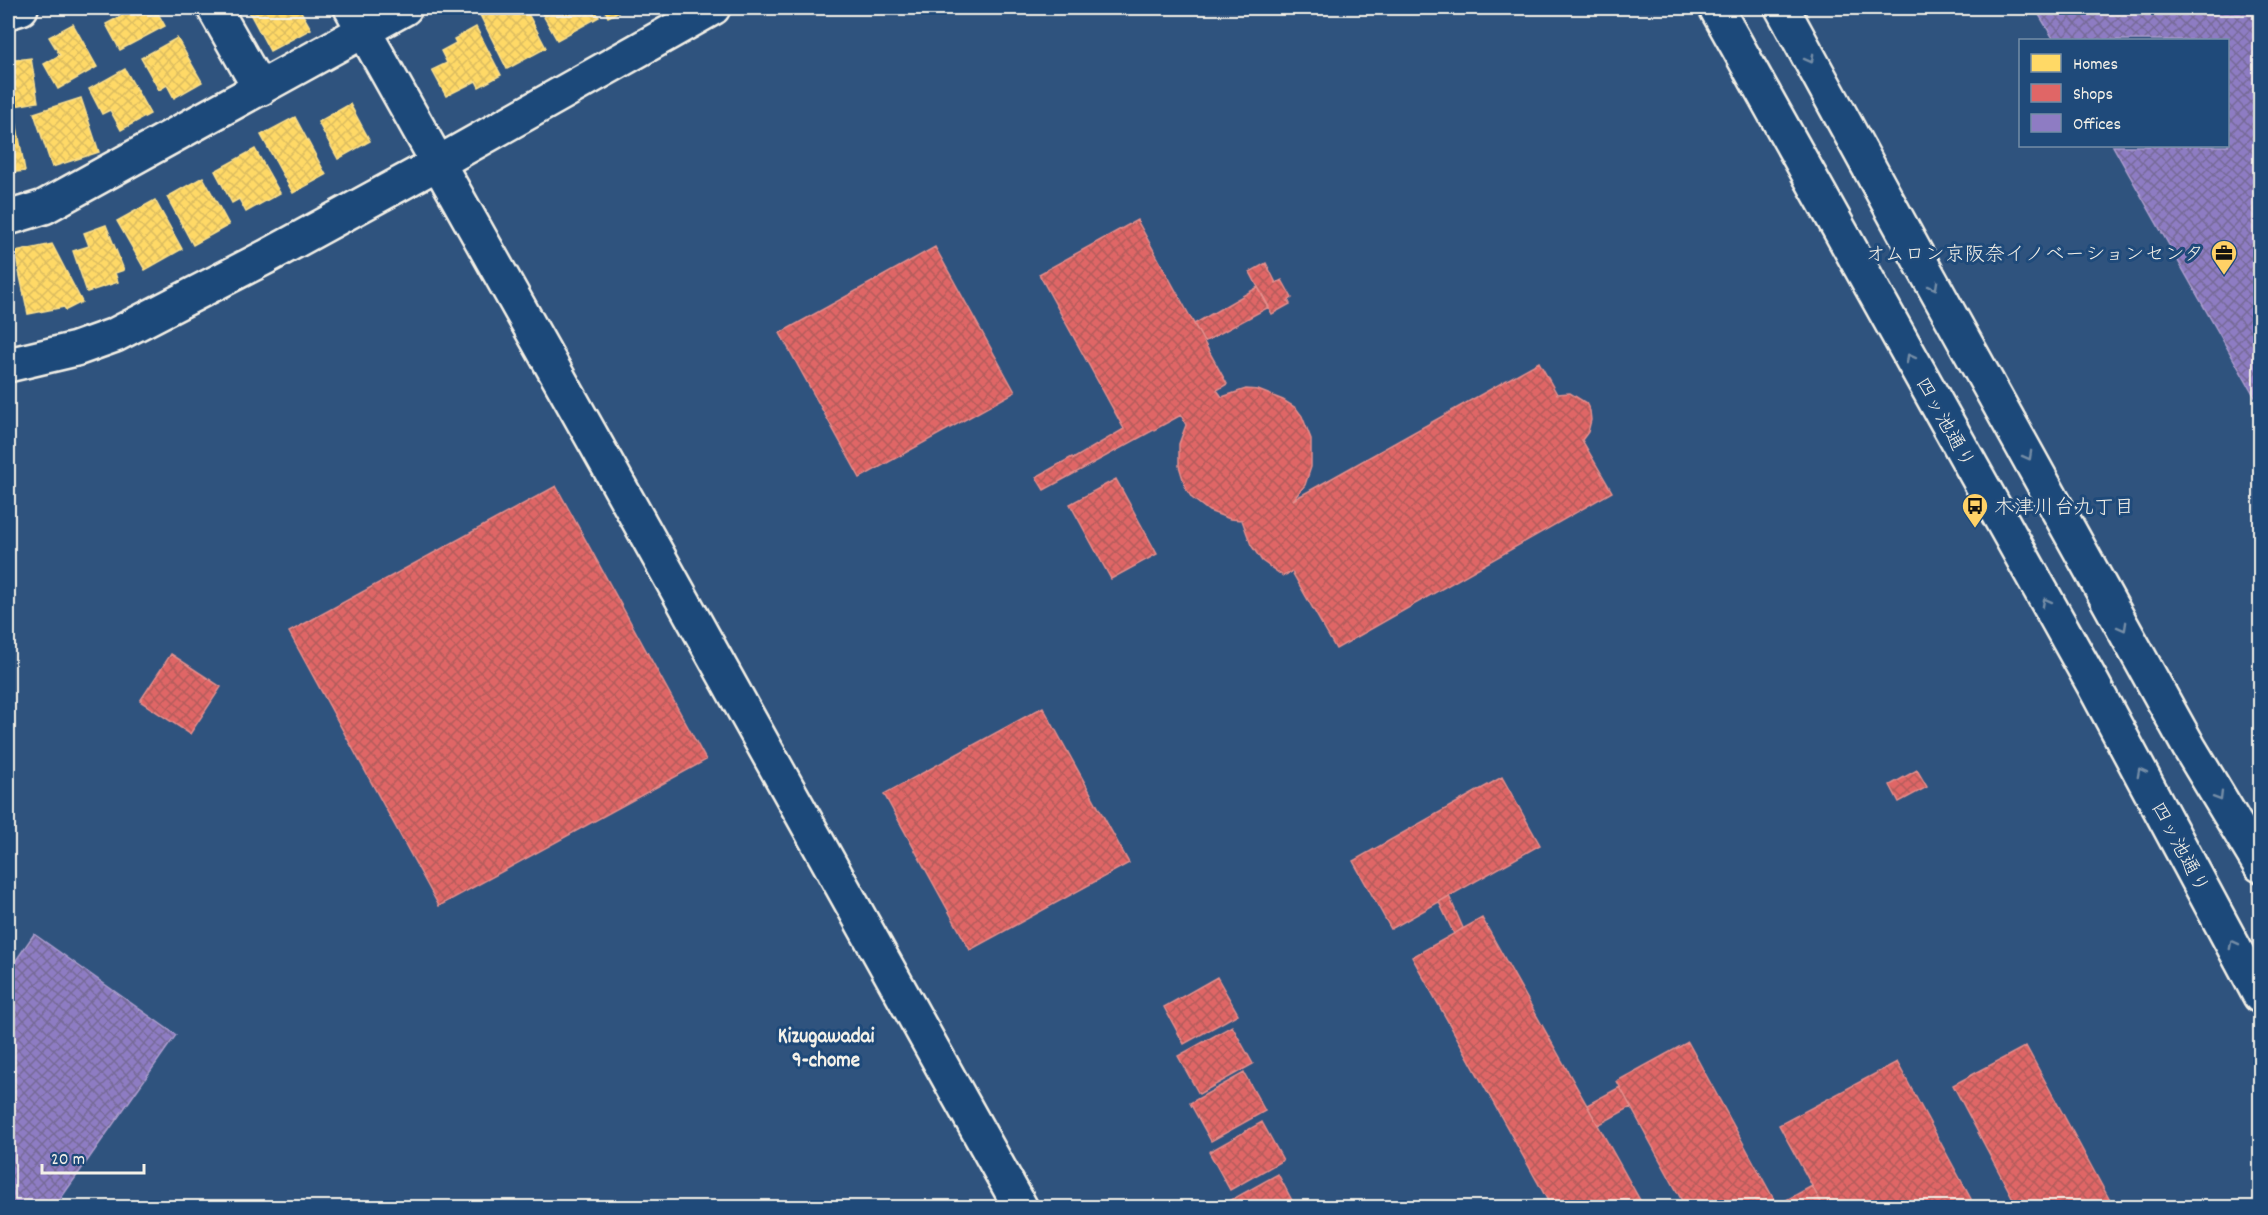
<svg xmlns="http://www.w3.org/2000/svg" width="2268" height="1215" font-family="Dekko,'Klee One',sans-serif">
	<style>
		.homes { fill: url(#homes-cross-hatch); stroke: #fce08d; stroke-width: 1.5 }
		.shops { fill: url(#shops-cross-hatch); stroke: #e6908d; stroke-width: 1.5 }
		.offices { fill: url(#offices-cross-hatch); stroke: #ad9fce; stroke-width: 1.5 }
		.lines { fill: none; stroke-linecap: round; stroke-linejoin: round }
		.minor-casing { stroke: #f4f1e8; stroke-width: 38 }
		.tertiary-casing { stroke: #f4f1e8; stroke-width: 38 }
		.secondary-casing { stroke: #f4f1e8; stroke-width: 38 }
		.minor { stroke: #1f4a7a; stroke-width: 33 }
		.tertiary { stroke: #1f4a7a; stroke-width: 33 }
		.secondary { stroke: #1f4a7a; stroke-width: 33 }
		.oneway { stroke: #748da6 }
		.labels { text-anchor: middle; stroke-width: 6; stroke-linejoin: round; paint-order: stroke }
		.poi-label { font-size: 20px; fill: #f4f1e8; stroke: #1f4a7a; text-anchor: end }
		.street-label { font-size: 20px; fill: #f4f1e8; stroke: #1f4a7a }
		.neighbourhood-label { font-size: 21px; font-weight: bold; fill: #f4f1e8; stroke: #1f4a7a }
	</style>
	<defs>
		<pattern id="homes-cross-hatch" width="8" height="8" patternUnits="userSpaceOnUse" patternTransform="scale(1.5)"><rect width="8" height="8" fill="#ffd966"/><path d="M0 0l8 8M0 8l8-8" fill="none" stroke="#dbbc60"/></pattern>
		<pattern id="shops-cross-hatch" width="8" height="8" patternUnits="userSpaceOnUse" patternTransform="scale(1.5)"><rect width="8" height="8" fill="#e06666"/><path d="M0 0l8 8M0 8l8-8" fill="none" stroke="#b35d5c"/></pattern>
		<pattern id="offices-cross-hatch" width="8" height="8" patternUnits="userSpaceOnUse" patternTransform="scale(1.5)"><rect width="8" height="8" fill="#8e7cc3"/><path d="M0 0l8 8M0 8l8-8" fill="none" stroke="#766a97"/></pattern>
	</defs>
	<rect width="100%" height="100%" fill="#2f537e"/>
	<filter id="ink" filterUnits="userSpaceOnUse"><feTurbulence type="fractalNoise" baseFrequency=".0167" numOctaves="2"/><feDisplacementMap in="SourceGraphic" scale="12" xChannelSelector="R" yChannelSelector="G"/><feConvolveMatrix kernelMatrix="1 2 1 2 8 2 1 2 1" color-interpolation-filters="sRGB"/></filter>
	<g filter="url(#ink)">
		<!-- homes -->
		<path class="homes" d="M136,8H155L165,26L120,50L106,24Z
			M247,8H299L311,29L270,51Z
			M494,8H508L510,10L514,8H525L546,48L507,69L480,15Z
			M539,8H594L599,17L557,40Z
			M604,8H626L608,17Z
			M73,24L97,67L58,89L44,64L60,55L49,37Z
			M476,27L501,75L479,87L476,81L446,96L432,70L447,63L441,51L456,43L454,39Z
			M177,38L202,82L174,98L167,85L159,90L141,58Z
			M31,58L38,102L8,107V61Z
			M125,69L150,114L121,130L110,110L102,114L89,89Z
			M81,98L99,152L52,167L34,113Z
			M350,104L370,141L338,159L318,122Z
			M14,110L25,171L8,173V112Z
			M295,117L326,175L293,193L261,135Z
			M255,149L280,193L246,212L239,199L232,203L215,171Z
			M203,177L229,225L193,245L167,197Z
			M155,200L182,249L145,270L117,221Z
			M106,225L124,270L115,273L118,282L87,292L73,251L89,246L84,233Z
			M52,244L82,302L66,310L64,307L28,314L15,252Z"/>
		<!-- shops -->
		<path class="shops" d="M1137,220L1227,384L1217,390L1222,397L1246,389L1258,390L1283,400L1296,408L1302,416L1311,439V467L1305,485L1293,500L1539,362L1557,394L1570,393L1586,403L1590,411L1591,420L1588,432L1582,440L1612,492L1336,649L1292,572L1283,576L1262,561L1251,545L1242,520L1230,519L1209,511L1192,498L1186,489L1179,466V444L1186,425L1181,415L1044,490L1036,477L1072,457L1073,459L1124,429L1039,274Z
			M935,247L1015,392L860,478L780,333Z
			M1266,263L1276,283L1282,280L1292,298L1288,301L1290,304L1272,314L1250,272Z
			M1258,287L1269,307L1204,342L1194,324Z
			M1116,479L1157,554L1111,579L1070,504Z
			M556,486L706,760L439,906L289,632Z
			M171,654L221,687L190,734L140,701Z
			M1043,707L1129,863L970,950L884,794Z
			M1917,770L1927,787L1899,802L1890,785Z
			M1502,777L1540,845L1391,929L1353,861Z
			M1449,896L1463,928L1454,934L1439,902Z
			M1482,918L1641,1202L1630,1208H1552L1412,957Z
			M1217,977L1238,1014L1184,1044L1164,1007Z
			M1232,1026L1253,1064L1199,1094L1178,1056Z
			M1688,1042L1777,1205L1778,1208H1686L1620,1087L1617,1081Z
			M2026,1046L2114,1208H2018L1953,1085Z
			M1897,1062L1971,1199L1954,1208H1824L1779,1125Z
			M1244,1073L1265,1111L1211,1141L1190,1103Z
			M1620,1087L1631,1107L1598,1125L1587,1105Z
			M1262,1122L1283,1160L1230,1190L1209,1152Z
			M1278,1174L1296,1208H1226L1224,1204Z
			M1812,1186L1824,1208H1778L1777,1205Z"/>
		<!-- offices -->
		<path class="offices" d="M2035,8H2260V406L2113,146H2228V40H2054Z
			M34,934L176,1035L54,1208H8V972Z"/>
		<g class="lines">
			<!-- minor casing -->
			<g class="minor-casing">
				<path id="minor" d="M214,8L260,89
					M8,12L21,8
					M8,218L44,207L405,8"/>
			</g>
			<!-- tertiary casing -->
			<g class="tertiary-casing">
				<path id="tertiary" d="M351,8L438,163L713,8
					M8,365L76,349L115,335L266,257L438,163L611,471L1021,1208"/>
			</g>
			<!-- secondary casing -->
			<g class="secondary-casing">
				<path id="secondary" d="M1716,8L2093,684L2260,996
					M1782,8L1925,270L2189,747L2260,865"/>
			</g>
			<!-- minor -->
			<use href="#minor" class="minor"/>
			<!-- tertiary -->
			<use href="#tertiary" class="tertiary"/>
			<!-- secondary -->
			<use href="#secondary" class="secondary"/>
		</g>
		<!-- one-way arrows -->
		<defs><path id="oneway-chevron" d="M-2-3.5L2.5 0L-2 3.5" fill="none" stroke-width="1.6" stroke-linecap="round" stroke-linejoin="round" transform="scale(1.5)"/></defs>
		<g class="oneway">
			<use href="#oneway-chevron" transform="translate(1810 59) rotate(61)"/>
			<use href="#oneway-chevron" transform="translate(1934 286) rotate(61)"/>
			<use href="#oneway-chevron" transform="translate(1910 358) rotate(-119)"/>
			<use href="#oneway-chevron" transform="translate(2028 456) rotate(61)"/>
			<use href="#oneway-chevron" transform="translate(2046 602) rotate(-119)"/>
			<use href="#oneway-chevron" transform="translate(2123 627) rotate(61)"/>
			<use href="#oneway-chevron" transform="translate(2141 772) rotate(-118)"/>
			<use href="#oneway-chevron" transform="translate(2219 797) rotate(59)"/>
			<use href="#oneway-chevron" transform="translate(2233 944) rotate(-118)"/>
		</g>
	</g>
	<!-- icons -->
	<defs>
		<g id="office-pin" transform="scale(1.35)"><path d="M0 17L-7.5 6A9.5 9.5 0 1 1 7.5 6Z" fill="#ffd166" stroke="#1f4a7a"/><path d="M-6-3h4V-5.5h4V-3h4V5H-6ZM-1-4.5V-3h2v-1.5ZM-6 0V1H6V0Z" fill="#111"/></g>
		<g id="bus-pin" transform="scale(1.35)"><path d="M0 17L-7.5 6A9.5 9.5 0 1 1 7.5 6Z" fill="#ffd166" stroke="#1f4a7a"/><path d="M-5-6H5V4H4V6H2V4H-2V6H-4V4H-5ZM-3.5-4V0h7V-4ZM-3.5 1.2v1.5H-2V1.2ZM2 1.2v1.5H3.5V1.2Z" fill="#111"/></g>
	</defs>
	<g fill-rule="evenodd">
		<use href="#office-pin" x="2224" y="253"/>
		<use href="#bus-pin" x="1975" y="506"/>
	</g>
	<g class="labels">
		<!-- poi labels -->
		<g class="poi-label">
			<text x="2204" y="260">オムロン京阪奈イノベーションセンタ</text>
			<text x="1994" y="513" text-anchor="start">木津川台九丁目</text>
		</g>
		<!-- street labels -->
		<g class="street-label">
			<text transform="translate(1946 422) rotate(61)" y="7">四ッ池通り</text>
			<text transform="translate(2181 847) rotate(62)" y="7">四ッ池通り</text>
		</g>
		<!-- neighbourhood labels -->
		<g class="neighbourhood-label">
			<text x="826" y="1042">Kizugawadai<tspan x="826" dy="24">9-chome</tspan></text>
		</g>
	</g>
	<!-- margin -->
	<rect width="2268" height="1215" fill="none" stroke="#1f4a7a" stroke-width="30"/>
	<rect x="15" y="15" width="2238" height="1185" fill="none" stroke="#f4f1e8" stroke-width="2" filter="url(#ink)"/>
	<!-- legend -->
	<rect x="2019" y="39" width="210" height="108" fill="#1f4a7a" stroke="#748da6" stroke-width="1.5"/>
	<rect x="2031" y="54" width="30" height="18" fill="#ffd966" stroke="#748da6" stroke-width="1.5"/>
	<text x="2073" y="69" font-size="18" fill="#f4f1e8">Homes</text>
	<rect x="2031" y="84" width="30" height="18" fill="#e06666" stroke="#748da6" stroke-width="1.5"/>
	<text x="2073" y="99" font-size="18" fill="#f4f1e8">Shops</text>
	<rect x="2031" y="114" width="30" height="18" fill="#8e7cc3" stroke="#748da6" stroke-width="1.5"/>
	<text x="2073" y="129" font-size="18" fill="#f4f1e8">Offices</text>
	<!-- scale -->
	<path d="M42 1164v9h102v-9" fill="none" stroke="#f4f1e8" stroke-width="3"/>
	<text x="51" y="1164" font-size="18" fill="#f4f1e8" stroke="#1f4a7a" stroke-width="4.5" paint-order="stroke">20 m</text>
</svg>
